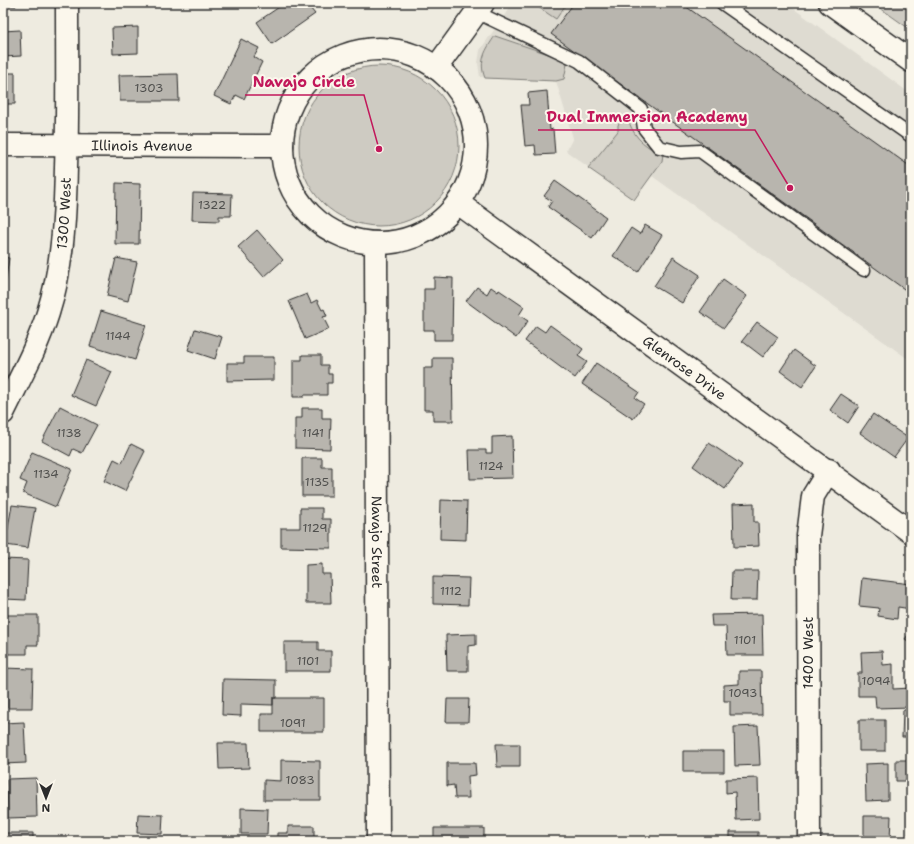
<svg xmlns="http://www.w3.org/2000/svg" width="914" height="844" font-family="'Shantell Sans',sans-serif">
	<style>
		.built { fill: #dedbd1 }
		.green { fill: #cecbc2; stroke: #7c7b76 }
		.building { fill: #b8b5ae; stroke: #2b2b2b }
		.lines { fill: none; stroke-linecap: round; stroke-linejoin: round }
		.service-casing { stroke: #2b2b2b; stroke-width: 15 }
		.minor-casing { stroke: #2b2b2b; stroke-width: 25 }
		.service { stroke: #fbf7ec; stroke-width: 12 }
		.minor { stroke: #fbf7ec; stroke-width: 22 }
		.labels { text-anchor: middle; stroke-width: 4; stroke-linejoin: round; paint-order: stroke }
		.number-label { font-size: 12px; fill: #4e4e4c }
		.street-label { font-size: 14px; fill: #2b2b2b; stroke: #fbf7ec }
		.leader { fill: none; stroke: #c2185b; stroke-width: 1.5 }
		.callout-dot { fill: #c2185b; stroke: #fbf7ec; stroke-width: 1.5 }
		.callout-label { font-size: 15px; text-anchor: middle; font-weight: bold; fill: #c2185b; stroke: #fbf7ec; stroke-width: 4; stroke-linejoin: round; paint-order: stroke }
	</style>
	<rect width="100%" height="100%" fill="#eeebe0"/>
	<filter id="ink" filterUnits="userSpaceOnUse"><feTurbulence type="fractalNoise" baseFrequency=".025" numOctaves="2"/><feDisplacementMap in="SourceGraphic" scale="8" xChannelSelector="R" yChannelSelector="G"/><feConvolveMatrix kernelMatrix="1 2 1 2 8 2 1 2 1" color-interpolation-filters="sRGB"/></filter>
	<g filter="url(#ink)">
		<!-- built -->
		<path class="built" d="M513,3H786L911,94V361L652,176L634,200L566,151L573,138L556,81L480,77L478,63L480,50Z"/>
		<!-- green -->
		<path class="green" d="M532,3H567L556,19Z
			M873,3H911V30Z
			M495,36L566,60L567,64L564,79L556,81L485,78C478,61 486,49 495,36Z
			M299 146a80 80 0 1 1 160 0a80 80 0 1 1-160 0Z
			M621,121L629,122C635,139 647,148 663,154L662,161L634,200L588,168L618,131V125Z"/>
		<!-- building -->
		<path class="building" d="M3,3H16V6H3Z
			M285,3H318L310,8L315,14L272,44L257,22Z
			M346,3H368L346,5Z
			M574,3H681L911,167V294L551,34Z
			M138,27V53L113,54L112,28Z
			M20,30L21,56L3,57V31Z
			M241,39L259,48L254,57L262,62L244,99L236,95L231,104L214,96Z
			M3,73H15V104H3Z
			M178,74L179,101H120L119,75Z
			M547,91L550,130L553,129L555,154L536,155L535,145L525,146L521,105H529L528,93Z
			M555,181L606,217L592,238L548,207L552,201L544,196Z
			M116,183L140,184L139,244H115Z
			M193,193L232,194L231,216H219V221L192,220Z
			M645,225L662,235L638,272L613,256L631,228L640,234Z
			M257,230L283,260L264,277L238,247Z
			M3,246H5L3,257L9,258L5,286L3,285Z
			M673,257L700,275L682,303L654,286Z
			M116,258L137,262L128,301L107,296Z
			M434,277L453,278L452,340H434V330H424V289H434Z
			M723,279L747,296L724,328L700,312Z
			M477,287L487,294L491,287L498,292L499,290L524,307L519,315L528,321L516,338L466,301Z
			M307,294L311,303L317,300L322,310L324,309L327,316L323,317L329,329L305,339L289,301Z
			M101,311L146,325L135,360L90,346Z
			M757,322L778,337L763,357L742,341Z
			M550,325L583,349L578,356L587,362L575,378L525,341L536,326L545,332Z
			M195,329L222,337L215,359L188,350Z
			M794,350L816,366L802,387L780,371Z
			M302,355H321V365H328V374H332V383H327V395H304V397H293V360H302Z
			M244,357H274V380L227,381V363H244Z
			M433,358H452L453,421H433V410H424V368H433Z
			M86,360L112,372L96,406L71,395Z
			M596,363L639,392L635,398L644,404L633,419L582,384Z
			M841,394L859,406L848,423L830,410Z
			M60,406L97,425L82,453L73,449L70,456L42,441Z
			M302,408H322V418H331L330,449L295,448V418H302Z
			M873,414L908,438L894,457L860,433Z
			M512,436L513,478L470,479L469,450H486V453H492V437Z
			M709,443L742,465L725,489L693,466Z
			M131,444L145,451L125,491L104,481L114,459L122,463Z
			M32,452L72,469L56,507L23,493L27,483L20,480Z
			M302,458H322V467H332V496H302Z
			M441,500L467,501L466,540L440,539Z
			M754,503V522H758L759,546L734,547L733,504Z
			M12,505L35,508L28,548L5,545Z
			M300,508H322V519H331V548L281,547V528H300Z
			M3,559L28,560L26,600L5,599L6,589H3Z
			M322,564V574H330L331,603H306V565Z
			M732,571H758L757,600H731Z
			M433,577L469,578L468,605L433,604Z
			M862,578L911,584V609L898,607L897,619L878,616L879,608L859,606Z
			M762,614L763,655H727L726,626H712L711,615Z
			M3,615H38V645H27V654H6V644H3Z
			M911,631V643L905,639Z
			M476,634V645L468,646V671H447L446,635Z
			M284,642H318V651H331V671H284Z
			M882,651L883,665L893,664V689L911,688V707L876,708L875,696H858V673H862L861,652Z
			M3,668L33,669L32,708H8V698H3Z
			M739,671H761L762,715H730V701H724V685L739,684Z
			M223,679L276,680V698H273V705L241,704V716L222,715Z
			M273,698H324V732H261V714H273Z
			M447,699H469L468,722H446Z
			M903,710H911V737H902Z
			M859,720H885V751H859Z
			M24,722L26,763L3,764V723Z
			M758,726L760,765L735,766L734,727Z
			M218,743H248L249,768L219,769Z
			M496,744H520V767H497Z
			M683,751H724V772H683Z
			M281,760L320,761V800H264V780L281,781Z
			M896,760H911V781H896Z
			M447,763H475L476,775L468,776L469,798H455L454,785L447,786Z
			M888,763V800L866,801L865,764Z
			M36,778L37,817L8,818L7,779Z
			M758,778L759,819L736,820L735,792L726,793V779Z
			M241,808L268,809L267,834H241Z
			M138,814L163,815L162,834L137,833Z
			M864,816H891L890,841H864Z
			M288,826H314V841H277V833H288Z
			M434,828H484V841H434Z
			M730,832H758V841H730Z
			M3,833H33V841H3Z"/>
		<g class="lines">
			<!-- service casing -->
			<g class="service-casing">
				<path id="service" d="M722,3L911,136
					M476,12L579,61L641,109L644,128L659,147L681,152L700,151L864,270"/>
			</g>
			<!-- minor casing -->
			<g class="minor-casing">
				<g id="minor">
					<path d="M830,3L911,61"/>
					<circle cx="379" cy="146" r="97"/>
					<path d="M436,68L483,3"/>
					<path id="s1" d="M3,145L282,146"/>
					<path id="s2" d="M458,203L911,532"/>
					<path id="s3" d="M376,243L378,841"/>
					<path id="s4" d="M3,413C19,380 37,348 48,313C63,266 65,216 66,167C68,112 67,58 67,3"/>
					<path d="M809,841L808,536L813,496L829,470"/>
				</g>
			</g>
			<!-- service -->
			<use href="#service" class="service"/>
			<!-- minor -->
			<use href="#minor" class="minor"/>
		</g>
	</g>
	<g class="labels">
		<!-- number labels -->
		<g class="number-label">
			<text x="149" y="92">1303</text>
			<text x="212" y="209">1322</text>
			<text x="118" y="340">1144</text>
			<text x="69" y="437">1138</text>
			<text x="313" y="437">1141</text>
			<text x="491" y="470">1124</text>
			<text x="46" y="478">1134</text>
			<text x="317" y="486">1135</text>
			<text x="315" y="532">1129</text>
			<text x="451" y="595">1112</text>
			<text x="745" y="644">1101</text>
			<text x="308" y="665">1101</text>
			<text x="876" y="685">1094</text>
			<text x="743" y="697">1093</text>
			<text x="293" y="727">1091</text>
			<text x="300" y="784">1083</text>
		</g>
		<!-- street labels -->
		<g class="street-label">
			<text dy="5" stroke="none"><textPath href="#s1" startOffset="139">Illinois Avenue</textPath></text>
			<text dy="5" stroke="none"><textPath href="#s4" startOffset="211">1300 West</textPath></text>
			<text dy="5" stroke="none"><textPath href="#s2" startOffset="280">Glenrose Drive</textPath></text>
			<text dy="5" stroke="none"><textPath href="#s3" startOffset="299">Navajo Street</textPath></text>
			<text transform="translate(808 653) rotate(-90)" y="5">1400 West</text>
		</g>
	</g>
	<!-- callouts -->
	<path class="leader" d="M379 149L364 95H245M790 188L755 130H538"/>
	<g class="callout-dot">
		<circle cx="379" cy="149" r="4"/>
		<circle cx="790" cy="188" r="4"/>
	</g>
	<g class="callout-label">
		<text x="304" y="87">Navajo Circle</text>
		<text x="647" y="122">Dual Immersion Academy</text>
	</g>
	<!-- margin -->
	<rect width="914" height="844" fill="none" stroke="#fbf7ec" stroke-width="16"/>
	<rect x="8" y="8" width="898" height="828" fill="none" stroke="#2b2b2b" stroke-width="1.5" filter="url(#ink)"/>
	<!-- north arrow -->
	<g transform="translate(46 798) rotate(180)" stroke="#fbf7ec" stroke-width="3" paint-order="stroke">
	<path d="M0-3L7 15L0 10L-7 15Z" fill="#2b2b2b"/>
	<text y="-6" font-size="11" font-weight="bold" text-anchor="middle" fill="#2b2b2b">N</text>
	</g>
</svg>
